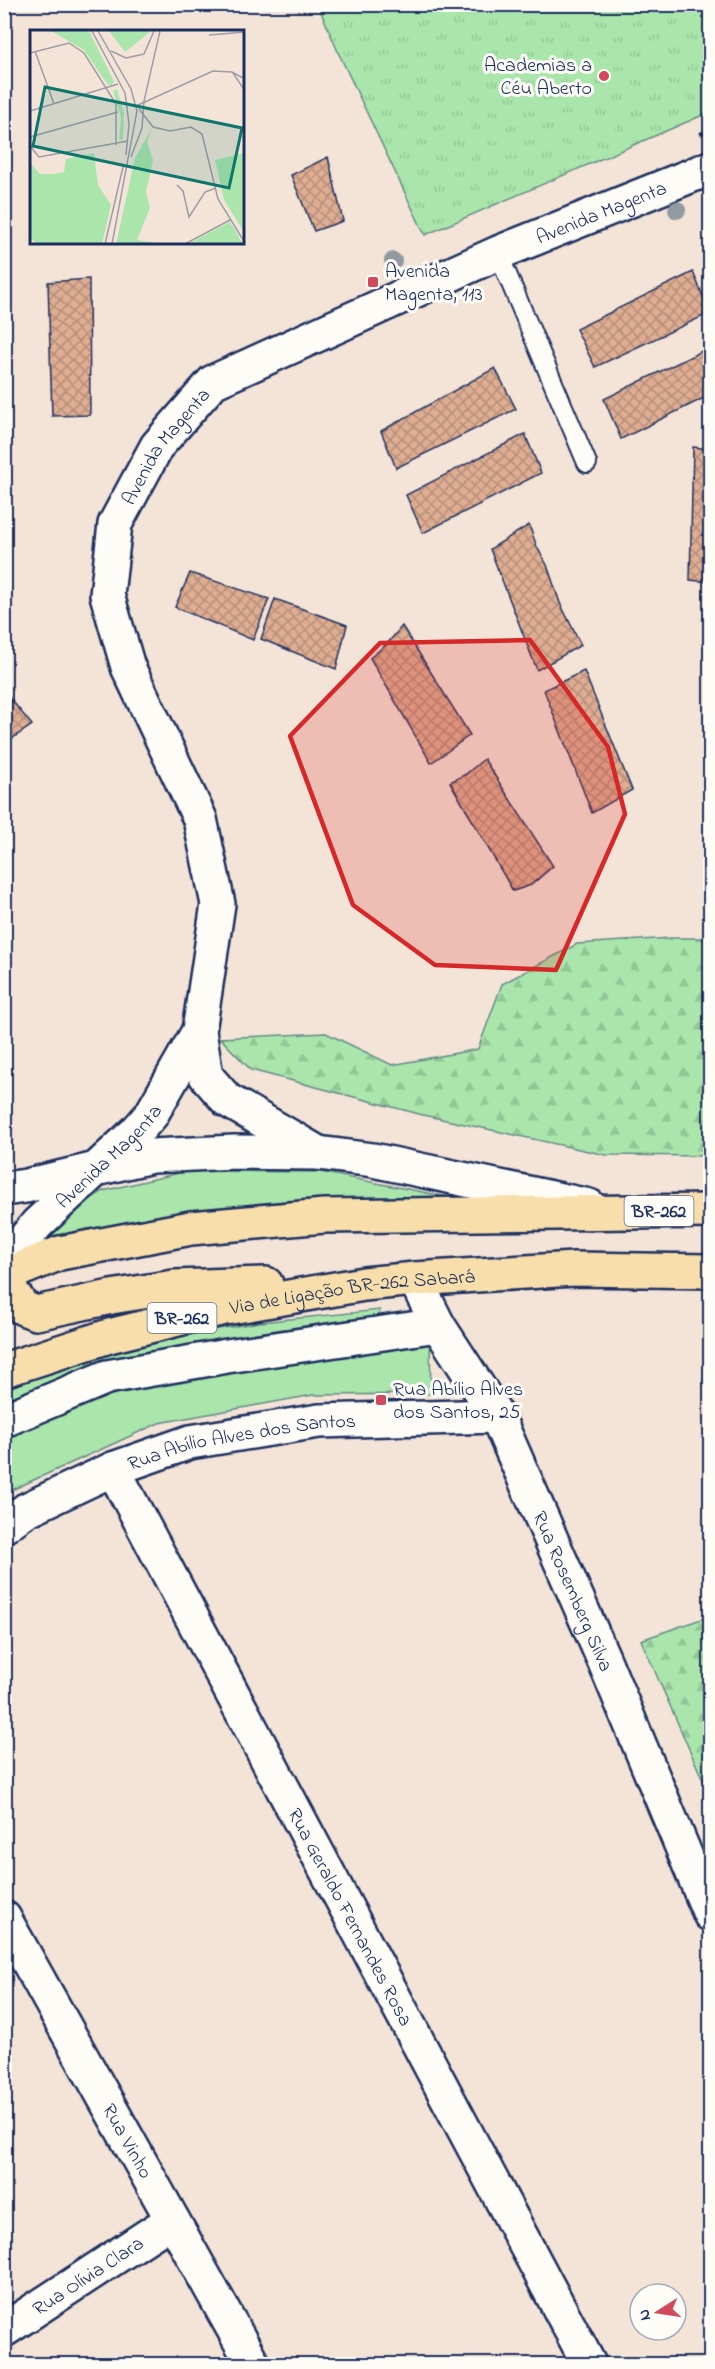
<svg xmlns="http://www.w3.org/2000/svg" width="715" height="2369" font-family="'Indie Flower',sans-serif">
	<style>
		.grass { fill: #aae6ac; stroke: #628a85; stroke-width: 1.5 }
		.forest { fill: url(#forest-firs); stroke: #628a85; stroke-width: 1.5 }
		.park { fill: url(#park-tufts); stroke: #628a85; stroke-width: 1.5 }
		.building { fill: url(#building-cross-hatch); stroke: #1b2f5e; stroke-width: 1.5 }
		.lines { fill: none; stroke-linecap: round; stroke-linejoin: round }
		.service-casing { stroke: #1b2f5e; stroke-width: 22 }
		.minor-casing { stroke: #1b2f5e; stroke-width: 38 }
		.tertiary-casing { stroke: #1b2f5e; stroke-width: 38 }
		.trunk-casing { stroke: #1b2f5e; stroke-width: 38 }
		.path { stroke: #1b2f5e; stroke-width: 4; stroke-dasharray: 4.5 4.5; stroke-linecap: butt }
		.service { stroke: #fdfcf7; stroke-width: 18 }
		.minor { stroke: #fdfcf7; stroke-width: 33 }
		.tertiary { stroke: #fdfcf7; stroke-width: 33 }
		.trunk { stroke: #f8deab; stroke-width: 33 }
		.tree { fill: #909aa0 }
		.marked { fill: #d62828; fill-opacity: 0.2; stroke: #d62828; stroke-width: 4.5; stroke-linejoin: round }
		.poi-dot { fill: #d1495b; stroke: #fdfcf7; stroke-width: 2 }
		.labels { text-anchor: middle; stroke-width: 6; stroke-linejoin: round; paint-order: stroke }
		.shield { fill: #fdfcf7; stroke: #5f6c8c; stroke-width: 1.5 }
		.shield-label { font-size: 18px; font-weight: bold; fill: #1b2f5e }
		.poi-label { font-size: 20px; fill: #1b2f5e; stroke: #fdfcf7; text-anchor: start }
		.street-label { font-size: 20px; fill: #1b2f5e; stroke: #fdfcf7 }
		.inset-road { fill: none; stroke: #9d9ca7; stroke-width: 1.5 }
		.view { fill: #0f766e; fill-opacity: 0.15; stroke: #0f766e; stroke-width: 3 }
		.inset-edge { fill: none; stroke: #1b2f5e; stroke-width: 3 }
	</style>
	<defs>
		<pattern id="forest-firs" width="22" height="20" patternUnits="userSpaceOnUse" patternTransform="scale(1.5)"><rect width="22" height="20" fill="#aae6ac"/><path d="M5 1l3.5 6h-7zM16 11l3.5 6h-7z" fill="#92c696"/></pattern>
		<pattern id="park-tufts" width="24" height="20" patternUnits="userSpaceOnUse" patternTransform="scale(1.5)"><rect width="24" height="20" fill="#aae6ac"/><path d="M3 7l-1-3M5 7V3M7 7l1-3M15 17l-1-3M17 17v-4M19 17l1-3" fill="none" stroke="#92c696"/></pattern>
		<pattern id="building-cross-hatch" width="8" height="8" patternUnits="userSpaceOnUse" patternTransform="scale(1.5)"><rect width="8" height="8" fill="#dfad91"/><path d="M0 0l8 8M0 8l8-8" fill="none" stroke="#b48d7a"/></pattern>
	</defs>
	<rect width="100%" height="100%" fill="#f4e4d8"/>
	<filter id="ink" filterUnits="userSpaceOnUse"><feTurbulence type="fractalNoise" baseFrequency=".0167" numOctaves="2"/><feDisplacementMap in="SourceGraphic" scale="12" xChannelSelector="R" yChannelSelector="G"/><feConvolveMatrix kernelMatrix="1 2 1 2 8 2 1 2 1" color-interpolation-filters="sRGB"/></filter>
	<g filter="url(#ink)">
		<!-- grass -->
		<path class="grass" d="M188,1171L320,1172L484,1204L35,1253L40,1232L103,1191Z
			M380,1310L377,1319L5,1406V1387L142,1342L260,1322Z
			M430,1343L431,1394L313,1395L159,1423L5,1493L4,1438L112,1391L337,1350Z"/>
		<!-- forest -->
		<path class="forest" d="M672,938H710V1156L606,1155L423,1115L251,1070L220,1038L326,1033L392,1065L478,1049L502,984L577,944Z
			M710,1616V1796L641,1640Z"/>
		<!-- park -->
		<path class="park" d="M318,5H710V112L425,235L339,54Z"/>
		<!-- building -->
		<path class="building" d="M328,157L343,221L314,231L291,175Z
			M693,272L710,313L595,367L576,329Z
			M89,279L90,415L52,416L48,282Z
			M710,347V395L621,439L604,399Z
			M495,368L516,409L396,468L381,431Z
			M525,434L541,473L423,533L406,495Z
			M693,447L710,449V582L690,580Z
			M529,525L537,547L547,565L560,603L581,645L537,670L490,549Z
			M190,573L269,599L253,640L175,607Z
			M275,599L347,625L336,669L261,639Z
			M402,626L470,735L431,763L370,658L387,644Z
			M584,671L632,790L592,813L544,690Z
			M4,691L32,725L4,744Z
			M484,759L553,866L531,885L513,891L450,782L466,774Z"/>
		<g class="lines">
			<!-- service casing -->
			<g class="service-casing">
				<path id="service" d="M498,253L587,463"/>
			</g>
			<!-- minor casing -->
			<g class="minor-casing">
				<g id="minor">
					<path d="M4,1189L26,1186L96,1169"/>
					<path id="s1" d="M415,1279L438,1325L497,1416L604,1660L710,1914"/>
					<path d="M4,1420L107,1377L227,1356L438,1325"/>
					<path id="s2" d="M113,1469L589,2364"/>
					<path id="s3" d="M4,1526L26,1510L113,1469L190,1442L319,1421L497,1416"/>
					<path id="s4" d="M4,1918L253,2364"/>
					<path id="s5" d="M4,2330L172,2220"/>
				</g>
			</g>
			<!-- tertiary casing -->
			<g class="tertiary-casing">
				<g id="tertiary">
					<path id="s6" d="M318,1153L227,1100L206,1076L199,1031L218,904L200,819L128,667L107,595L115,524L157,446L213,382L498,253L710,168"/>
					<path d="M96,1169L152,1156L234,1152L318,1153L373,1160L589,1206"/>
					<path id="s7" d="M4,1273L18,1247L37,1224L136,1132L151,1115L199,1031"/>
				</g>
			</g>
			<!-- trunk casing -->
			<g class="trunk-casing">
				<g id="trunk">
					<path d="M4,1276L60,1253L191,1228L324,1216L710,1211"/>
					<path d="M4,1280L23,1308L36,1313L111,1297L174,1287L266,1284"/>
					<path id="s8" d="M4,1370L109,1336L182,1318L225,1308L364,1284L415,1279L574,1269L710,1271"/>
				</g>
			</g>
			<!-- path -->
			<path class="path" d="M700,134L710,130"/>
			<!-- service -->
			<use href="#service" class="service"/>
			<!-- minor -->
			<use href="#minor" class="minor"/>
			<!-- tertiary -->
			<use href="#tertiary" class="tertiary"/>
			<!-- trunk -->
			<use href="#trunk" class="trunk"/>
		</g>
		<!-- trees -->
		<g class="tree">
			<circle cx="677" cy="210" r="9"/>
			<circle cx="393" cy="261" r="9"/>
		</g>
	</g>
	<!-- marked area -->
	<path class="marked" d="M530,640L608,747L625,814L556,970L435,965L353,905L290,736L380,643Z"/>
	<!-- markers -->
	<g class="poi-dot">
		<circle cx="604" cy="76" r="6"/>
		<rect x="367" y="276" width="12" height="12" rx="3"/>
		<rect x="375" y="1394" width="12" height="12" rx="3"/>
	</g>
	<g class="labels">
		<!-- shield labels -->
		<g class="shield">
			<rect x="624.5" y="1196" width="69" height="30" rx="4.5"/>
			<rect x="147.5" y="1303" width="69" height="30" rx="4.5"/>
		</g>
		<g class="shield-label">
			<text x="659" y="1217">BR-262</text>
			<text x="182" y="1324">BR-262</text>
		</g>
		<!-- poi labels -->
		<g class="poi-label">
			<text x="592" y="71" text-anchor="end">Academias a<tspan x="592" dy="23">Céu Aberto</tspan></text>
			<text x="385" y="277">Avenida<tspan x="385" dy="23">Magenta, 113</tspan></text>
			<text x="393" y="1395">Rua Abílio Alves<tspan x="393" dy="23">dos Santos, 25</tspan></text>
		</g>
		<!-- street labels -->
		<g class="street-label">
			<text dy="7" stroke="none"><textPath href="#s6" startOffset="1310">Avenida Magenta</textPath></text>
			<text dy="7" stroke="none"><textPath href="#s6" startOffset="806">Avenida Magenta</textPath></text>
			<text dy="7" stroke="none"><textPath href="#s7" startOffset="158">Avenida Magenta</textPath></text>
			<text dy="7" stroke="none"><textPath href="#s8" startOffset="358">Via de Ligação BR-262 Sabará</textPath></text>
			<text dy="7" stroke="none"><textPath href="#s3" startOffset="256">Rua Abílio Alves dos Santos</textPath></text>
			<text dy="7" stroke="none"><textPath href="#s1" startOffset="351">Rua Rosemberg Silva</textPath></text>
			<text dy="7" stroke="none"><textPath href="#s2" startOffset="507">Rua Geraldo Fernandes Rosa</textPath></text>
			<text dy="7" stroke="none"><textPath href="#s4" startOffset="255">Rua Vinho</textPath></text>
			<text dy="7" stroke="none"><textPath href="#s5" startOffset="100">Rua Olívia Clara</textPath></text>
		</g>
	</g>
	<!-- overview -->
	<g transform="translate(30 30)">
		<rect width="214" height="214" fill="#f4e4d8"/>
		<path d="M79,1H119L120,2L95,22ZM87,59L94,83L93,110H89L91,87L83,61Z" fill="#aae6ac"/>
		<path d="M21,1H59L84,51L82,55H78L54,20ZM122,98L117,112L123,130L116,162L120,178L107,210L135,214H86L105,128ZM64,123L68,155L81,175L72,214H8L0,208V133L10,144H23L34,142L36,129ZM200,192L213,214H158Z" fill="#aae6ac"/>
		<path d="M214,123H215L214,202L194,170L185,130Z" fill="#aae6ac"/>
		<path class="inset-road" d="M62,1L95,63L99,94L96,125M68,1L101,59L107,81L82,214M179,5L215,2M5,21L24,74M81,21L96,28L114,24L124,1M0,23L39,13L54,23L86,74V115M203,43L215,61M106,76L183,41L202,42L215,49M109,79L123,97L140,101L161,97L172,104L188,169L215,213M0,81L88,54M0,107L88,82M0,116L9,127L98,111M101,127L112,98L114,71L130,1M147,155L153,161L159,187L175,162L186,158M75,214L93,137M155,214L200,190"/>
		<path class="view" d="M15,57L212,98L199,158L3,116Z"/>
		<rect width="214" height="214" class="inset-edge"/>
	</g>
	<!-- margin -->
	<rect width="715" height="2369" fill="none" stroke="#fdfcf7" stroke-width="24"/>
	<rect x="12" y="12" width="691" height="2345" fill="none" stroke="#1b2f5e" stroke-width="2" filter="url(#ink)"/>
	<!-- north arrow -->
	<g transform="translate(658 2312) rotate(258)"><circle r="28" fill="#fdfcf7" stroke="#a3aaba" stroke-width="1.5"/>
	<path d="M0-4.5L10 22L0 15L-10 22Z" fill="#d1495b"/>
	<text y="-9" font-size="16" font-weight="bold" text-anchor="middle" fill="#1b2f5e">N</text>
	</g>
</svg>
